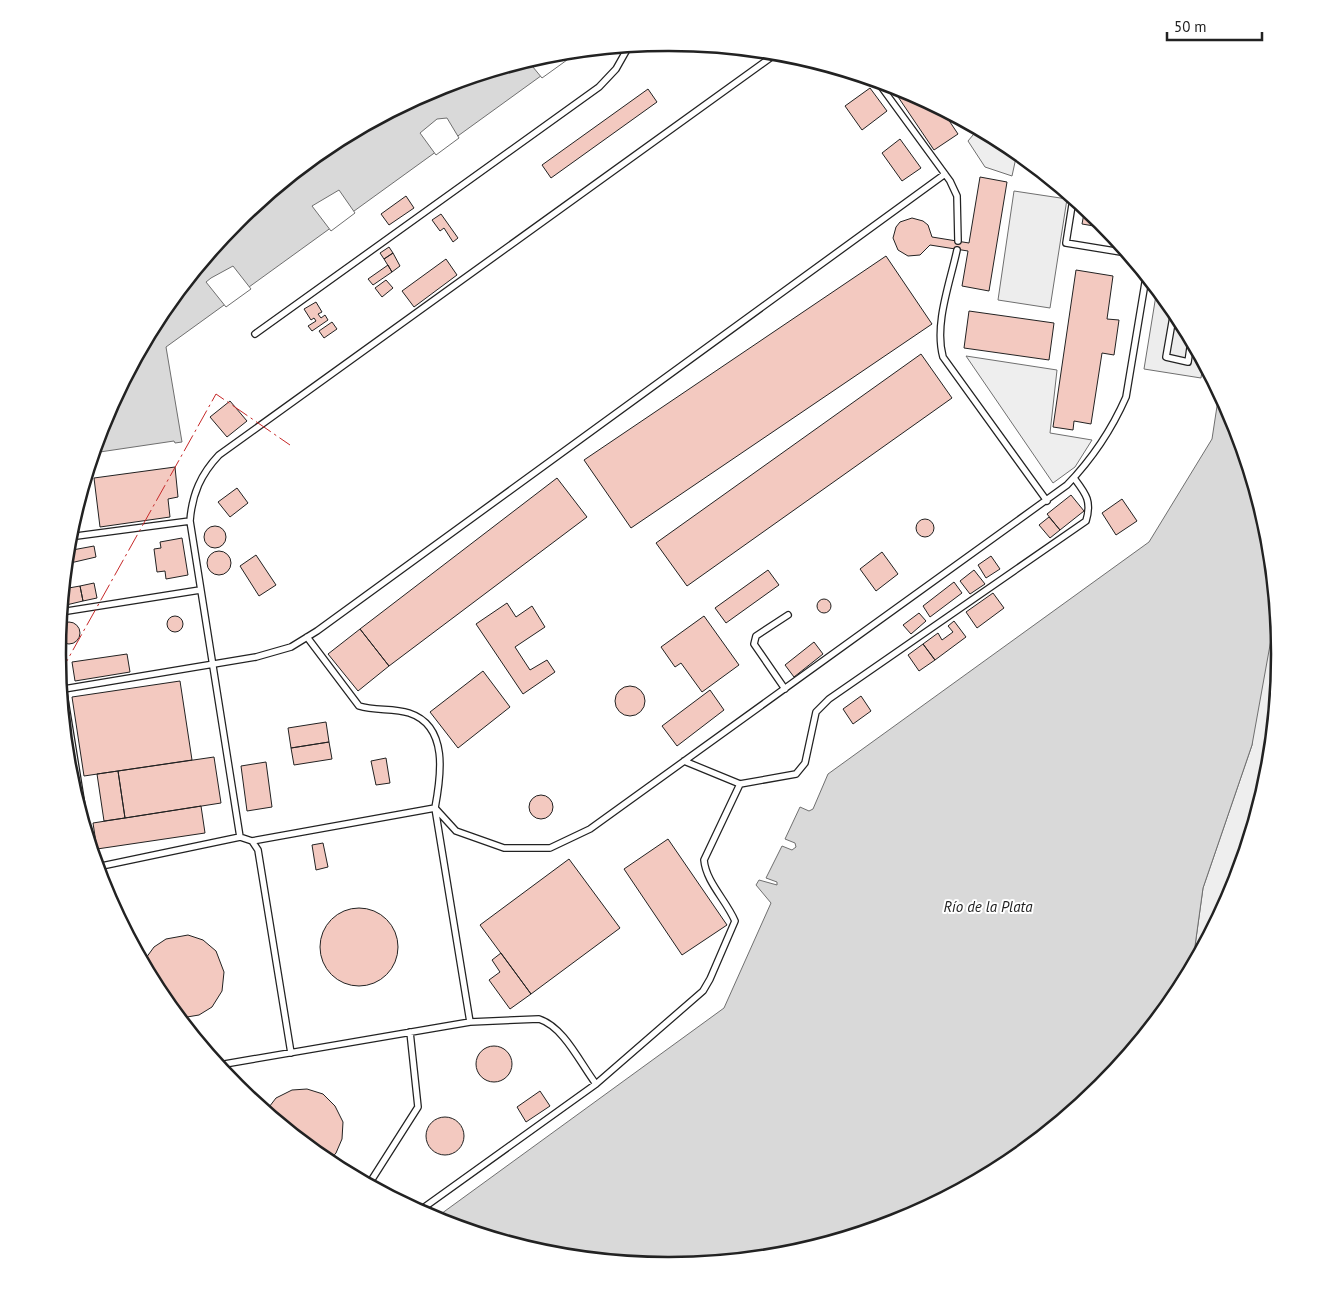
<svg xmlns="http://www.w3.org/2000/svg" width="1337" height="1308" font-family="'PT Sans',sans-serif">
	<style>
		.green { fill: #eee; stroke: #6f6f6f }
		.parking { fill: #ededed; stroke: #6f6f6f }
		.water { fill: #d9d9d9; stroke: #6f6f6f }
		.pier { fill: #fff; stroke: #6f6f6f }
		.building { fill: #f3c9c0; stroke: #222 }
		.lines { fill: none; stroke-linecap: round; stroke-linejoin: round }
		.service-casing { stroke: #222; stroke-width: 8 }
		.service { stroke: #fff; stroke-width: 5.5 }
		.power { stroke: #c62828; stroke-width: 1; stroke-dasharray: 18 4 2.5 4; stroke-linecap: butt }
		.labels { text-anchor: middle; stroke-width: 4; stroke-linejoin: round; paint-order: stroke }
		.water-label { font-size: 15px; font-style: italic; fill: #222; stroke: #fff }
		.rim { fill: none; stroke: #222; stroke-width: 2.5 }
	</style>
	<rect width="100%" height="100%" fill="#fff"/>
	<!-- green -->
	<path class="green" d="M978,129L1017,153L1012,176L985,167L968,141Z
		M966,356L1057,370L1050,433L1092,440L1075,467L1053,483Z
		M1264,521L1268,535L1280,654L1268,774L1233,888L1197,957L1195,946L1203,888L1252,745L1265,554Z"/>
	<!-- parking -->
	<path class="parking" d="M1014,191L1067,199L1050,308L998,300Z
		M1157,289L1177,315L1203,364L1201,378L1144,369Z"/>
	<!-- water -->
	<path class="water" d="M574,52L166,347L182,442L175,443L174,441L93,453L104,420L160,314L236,221L329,145L435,89L549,54Z
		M1219,393L1234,420L1264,521L1272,634L1252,745L1203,888L1195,946L1197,957L1177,994L1101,1087L1008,1163L959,1189L902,1219L788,1254L668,1265L549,1254L434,1219L724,1008L771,903L756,885L759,880L777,885V882L766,878L782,846L792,850L796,847L795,843L785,839L800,807L809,811L813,809L828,774L1149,542L1212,439Z"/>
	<!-- pier -->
	<path class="pier" d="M561,53L567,60L542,78L528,61Z
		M447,118L459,138L436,155L420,133L437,119Z
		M339,190L355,213L331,231L312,206Z
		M233,266L251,289L226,307L206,282L211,278Z"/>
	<!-- building -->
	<path class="building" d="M890,85L903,89L942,110L958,134L934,150Z
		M870,88L887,111L862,130L845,106Z
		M648,89L657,102L551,178L542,165Z
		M900,139L921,168L902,181L882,153Z
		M980,177L1007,182L989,291L962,286L968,251L930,245L920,255L908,256L898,250L893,238L896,227L900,222L912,218L923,221L928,225L932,237L969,243Z
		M406,196L414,208L389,225L381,214Z
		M1085,208L1101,222L1106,228L1082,224Z
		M441,214L458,238L453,242L444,228L440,231L432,220Z
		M389,247L393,253L384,259L380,253Z
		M393,253L400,266L392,272L384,259Z
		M886,256L932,324L631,528L584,460Z
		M446,259L457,275L414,307L402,291Z
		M388,265L392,272L373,285L368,279Z
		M1076,270L1113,276L1107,319L1119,320L1114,355L1102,353L1091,424L1074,421L1073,430L1053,427Z
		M386,280L393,288L382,297L375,288Z
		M316,302L322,312L318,314L321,318L325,315L328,320L312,331L308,326L316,321L314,318L311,320L304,309Z
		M969,311L1054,323L1049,360L964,348Z
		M332,322L337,329L324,338L319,331Z
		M921,354L952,398L687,586L656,543Z
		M230,401L247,421L227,437L210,417Z
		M175,467L178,497L168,499L170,517L100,527L94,478Z
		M557,478L587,517L389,666L360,629Z
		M237,488L248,503L230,517L218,502Z
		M1071,495L1084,511L1060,530L1047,514Z
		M1122,499L1137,521L1116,535L1102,513Z
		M1049,517L1060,530L1050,538L1039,525Z
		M916 528a9 9 0 1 1 18 0a9 9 0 1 1-18 0Z
		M204 537a11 11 0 1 1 22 0a11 11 0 1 1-22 0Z
		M182,538L188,575L166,579L165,571L157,572L154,549L161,548L160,542Z
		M94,546L96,557L66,564L67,551Z
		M207 563a12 12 0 1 1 24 0a12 12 0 1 1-24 0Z
		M882,552L898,574L876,591L860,569Z
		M256,555L276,585L259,596L240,566Z
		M991,556L1000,569L986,578L978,565Z
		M768,570L779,585L726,623L715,608Z
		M974,570L985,584L970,594L960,581Z
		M954,582L962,593L930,617L923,606Z
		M94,583L97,598L83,601L80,586Z
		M80,586L83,601L62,606L63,589Z
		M993,593L1004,608L977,628L966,612Z
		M817 606a7 7 0 1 1 14 0a7 7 0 1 1-14 0Z
		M507,603L516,617L532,606L545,627L515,647L530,670L547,660L555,672L523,694L476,624Z
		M919,613L926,621L911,634L903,625Z
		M167 624a8 8 0 1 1 16 0a8 8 0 1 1-16 0Z
		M704,616L739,665L702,692L681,663L675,667L661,647Z
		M954,621L966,637L935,660L923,644L938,633L942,640L953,632L948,626Z
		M58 633a11 11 0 1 1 22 0a11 11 0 1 1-22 0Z
		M360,629L389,666L358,691L328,654Z
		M814,642L823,654L794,677L785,665Z
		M923,644L935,660L919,671L908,655Z
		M127,654L130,672L75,681L72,662Z
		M483,671L510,707L458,748L430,712Z
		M180,681L192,760L84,776L72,697Z
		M615 701a15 15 0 1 1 30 0a15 15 0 1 1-30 0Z
		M710,690L724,710L677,746L662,726Z
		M861,696L871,711L853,724L843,709Z
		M326,722L329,742L291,748L288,728Z
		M329,742L332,759L294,765L291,748Z
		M214,757L221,803L125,818L118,771Z
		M386,758L390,783L376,785L371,761Z
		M266,762L272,807L247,811L241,766Z
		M118,771L125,818L104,821L97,774Z
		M529 807a12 12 0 1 1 24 0a12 12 0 1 1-24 0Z
		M201,806L205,833L97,849L93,823Z
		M668,839L727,925L682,955L624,869Z
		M323,843L328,867L316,870L312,845Z
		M569,859L620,928L531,994L480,925Z
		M320 947a39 39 0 1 1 78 0a39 39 0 1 1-78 0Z
		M188,935L203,940L216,951L224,972L222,991L212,1007L199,1015L181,1018L160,993L144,964L146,958L154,947L166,939Z
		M501,953L531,994L510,1009L489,980L500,972L492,960Z
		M476 1064a18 18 0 1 1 36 0a18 18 0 1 1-36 0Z
		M307,1089L323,1094L335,1106L343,1122L342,1139L336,1153L328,1162L266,1111L276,1098L292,1090Z
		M540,1091L550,1106L526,1122L517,1107Z
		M426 1136a19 19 0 1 1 38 0a19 19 0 1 1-38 0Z"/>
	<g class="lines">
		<!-- service casing -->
		<g class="service-casing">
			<path id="service" d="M877,81L950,181L957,196L958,241
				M1073,199L1066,243L1127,253
				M957,250C950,283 934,324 943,357L1047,501
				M1174,311L1166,357L1188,362L1191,341
				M255,334L599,87L616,69L629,46
				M69,537L190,521
				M61,612L200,590
				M307,637L359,706C375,711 393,708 409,713C449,726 441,776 435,808L470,1022
				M57,650L86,831
				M64,689L256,657L291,647L317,631L945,174
				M785,689L754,644L756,636L788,615
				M684,761L740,784
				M240,837L252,841L258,850L291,1053
				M252,841L435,808L456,831L504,848H550L590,829L1067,485C1091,460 1112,429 1126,397L1146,277
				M97,867L240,837L190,521C192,494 201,474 219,455L777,53
				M219,1065L470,1022L539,1019C564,1027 580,1063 596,1084
				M369,1184L418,1107L410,1032
				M419,1211L596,1084L703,991L710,979L735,921C726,900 706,882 704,860L740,784L796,774L805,763L816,712L829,699L1086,521C1092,501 1086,494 1074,478"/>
		</g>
		<!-- service -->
		<use href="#service" class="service"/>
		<!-- power -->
		<path class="power" d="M59,675L216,394L290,445"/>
	</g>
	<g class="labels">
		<!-- water labels -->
		<g class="water-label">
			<text x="988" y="912">Río de la Plata</text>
		</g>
	</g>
	<!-- crop -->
	<path d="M0 0H1337V1308H0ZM668 51H669A602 602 0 0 1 1271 653V655A602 602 0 0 1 669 1257H668A602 602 0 0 1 66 655V653A602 602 0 0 1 668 51Z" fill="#fff" fill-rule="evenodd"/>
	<path class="rim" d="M668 51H669A602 602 0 0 1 1271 653V655A602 602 0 0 1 669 1257H668A602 602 0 0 1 66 655V653A602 602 0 0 1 668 51Z"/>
	<!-- scale -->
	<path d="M1167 32v8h95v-8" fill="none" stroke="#222222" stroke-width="2.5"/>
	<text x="1174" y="32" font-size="15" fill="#222222" stroke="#ffffff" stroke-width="4" paint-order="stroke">50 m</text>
</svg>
